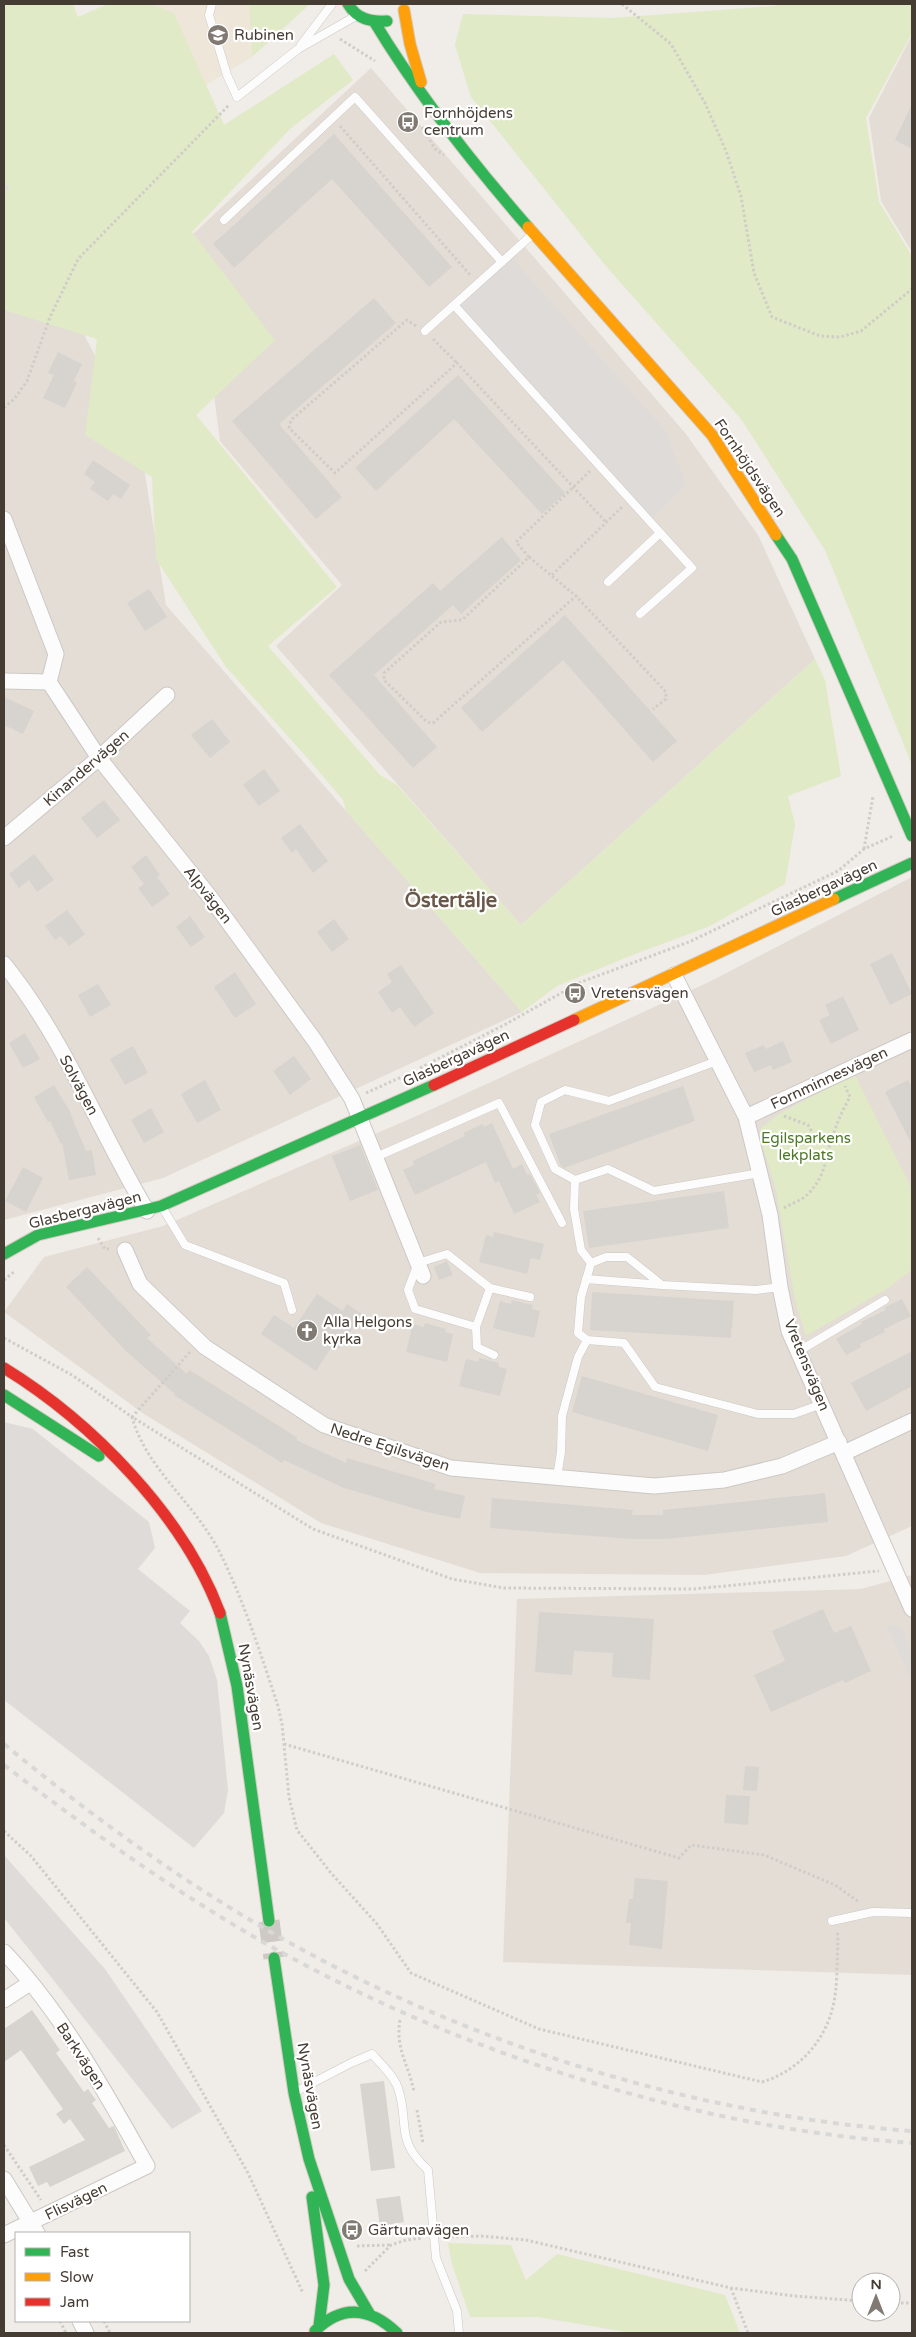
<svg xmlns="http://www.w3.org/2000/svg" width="916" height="2337" font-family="'Varela Round',sans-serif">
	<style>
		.residential { fill: #e4ddd5 }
		.education { fill: #eee6d9 }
		.green { fill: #e0eac6 }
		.parking { fill: #dfdbd8 }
		.building { fill: #d7d3cf }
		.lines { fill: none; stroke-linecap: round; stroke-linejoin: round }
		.secondary-tunnel { stroke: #cec9c4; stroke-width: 21; stroke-dasharray: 21 11; stroke-linecap: butt }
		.lane-casing { stroke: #ccc8c4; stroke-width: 9 }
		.street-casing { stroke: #ccc8c4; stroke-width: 17 }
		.fast-casing { stroke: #d2cbc1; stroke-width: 13 }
		.slow-casing { stroke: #d2cbc1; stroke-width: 13 }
		.jam-casing { stroke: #d2cbc1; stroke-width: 13 }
		.path { stroke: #d0cdc9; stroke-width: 3; stroke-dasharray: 2.5 2.5; stroke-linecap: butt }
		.lane { stroke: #fdfcfc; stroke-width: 8 }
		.street { stroke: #fdfcfc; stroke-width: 15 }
		.fast { stroke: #30b455; stroke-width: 11 }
		.slow { stroke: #ff9f0a; stroke-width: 11 }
		.jam { stroke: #e5322d; stroke-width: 11 }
		.rail { stroke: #d8d8d7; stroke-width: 4; stroke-dasharray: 6 6; stroke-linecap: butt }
		.labels { text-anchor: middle; stroke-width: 4.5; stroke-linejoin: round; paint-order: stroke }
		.poi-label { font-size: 15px; fill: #453d34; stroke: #fff; text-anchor: start }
		.street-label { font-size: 15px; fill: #453d34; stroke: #fff }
		.park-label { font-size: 15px; fill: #4d7826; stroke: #fff }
		.district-label { font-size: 20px; font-weight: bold; fill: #68594b; stroke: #fff }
	</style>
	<rect width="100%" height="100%" fill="#f0ece8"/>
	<!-- residential -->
	<path class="residential" d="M912,35V252L881,201L869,118Z
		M371,68L686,434L758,535L815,659L521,925L276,646L342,585L220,441L193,234Z
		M4,179L140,443L166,605L522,1012L163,1178L4,1220Z
		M912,877V1526L846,1556L704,1575L480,1573L321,1523L144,1414L4,1312L44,1257L163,1226L421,1114L711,981Z
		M912,1575V1975L503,1962L517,1599L861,1589Z"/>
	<!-- education -->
	<path class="education" d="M152,4H249L252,57L206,85L174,13Z"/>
	<!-- green -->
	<path class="green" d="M4,4H73L78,17L108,4H152L174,13L224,125L334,54L353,80L290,129L192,232L275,340L196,415L337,587L268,646L380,775L397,785L521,925L815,659L825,680L841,776L788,796L795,825L785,884L708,927L640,952L557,986L522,1012L346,811L343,800L310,761L226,667L156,559L152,477L85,435L97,339L4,310V191L9,189L4,179Z
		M249,4H310L252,57Z
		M779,4H912V33L866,118L879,202L912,256V765L825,550L741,419L605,265L471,97L455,45L463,14L612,18L774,6Z
		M854,1073L912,1189V1270L888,1288L806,1336L795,1300L776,1190L760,1137L761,1128L776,1116Z
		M448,2243L511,2245L526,2280L557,2254L725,2295L740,2333H632L538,2317H470L452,2264Z"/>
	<!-- parking -->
	<path class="parking" d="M511,257L665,430L686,484L648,523L455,303Z
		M4,1422L33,1429L149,1522L155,1548L138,1569L190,1611L180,1623L199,1641L209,1656L217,1680L228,1790L224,1813L194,1848L4,1700Z
		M886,1625L902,1628L912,1651V1681Z
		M4,1855L105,1969L202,2111L172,2129L4,1918Z"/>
	<!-- building -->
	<path class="building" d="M912,104V149L895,140Z
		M334,134L452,267L429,287L332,179L234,268L213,244Z
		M374,298L396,323L279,424L342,497L316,519L232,421Z
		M58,352L82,364L74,381L77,383L65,408L43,398L54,375L48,373Z
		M458,375L565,493L542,514L454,419L376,491L355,468Z
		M93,460L130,485L121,499L113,494L108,501L90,489L95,482L84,474Z
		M502,537L521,560L461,614L453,605L374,675L437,747L413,768L329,675L433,583L440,591Z
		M149,589L167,617L145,631L127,603Z
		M565,615L677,741L653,762L563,660L482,732L461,708Z
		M4,697L34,711L23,734L4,725Z
		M212,719L230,742L210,758L191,735Z
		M264,769L280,791L259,806L243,785Z
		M104,800L120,820L97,838L81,818Z
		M300,824L328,861L313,873L296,849L292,853L281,838Z
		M34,854L54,880L37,892L29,880L19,888L9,874Z
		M146,855L160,875L157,877L170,894L152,907L138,888L144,884L131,867Z
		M67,910L85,934L69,946L61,936L55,940L45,926Z
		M190,916L205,937L191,947L176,927Z
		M334,919L349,939L332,952L317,932Z
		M892,953L912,994L890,1005L870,964Z
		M401,965L434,1013L414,1027L400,1007L392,1013L378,992L392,982L387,974Z
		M235,972L256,1004L235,1018L214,987Z
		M98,984L111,1005L90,1017L78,995Z
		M843,996L859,1030L831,1044L819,1020L830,1015L825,1005Z
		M25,1033L40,1059L23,1068L9,1043Z
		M783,1041L792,1062L773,1070L771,1065L754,1072L745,1053L764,1045L766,1049Z
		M133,1046L148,1073L125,1085L110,1059Z
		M294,1056L311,1079L290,1095L273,1071Z
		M205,1080L221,1110L197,1123L181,1094Z
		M908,1080L912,1087V1145L885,1092Z
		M54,1085L69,1110L86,1151L92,1150L96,1175L69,1180L62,1142L61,1144L50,1121L48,1122L34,1097Z
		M683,1086L695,1121L564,1168L561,1166L549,1134Z
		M151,1108L164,1132L144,1143L131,1120Z
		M492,1123L513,1169L522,1164L527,1175L530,1174L540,1193L536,1195L540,1202L514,1214L499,1181L495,1183L486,1162L415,1195L403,1170L414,1165L413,1161L465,1136L463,1133L483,1124L484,1127Z
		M360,1145L378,1190L350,1201L332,1156Z
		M23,1167L43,1178L26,1212L5,1201Z
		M724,1191L729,1228L589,1248L583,1211Z
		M494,1232L544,1244L540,1260L531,1258L527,1274L479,1262L486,1235L493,1237Z
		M447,1261L453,1275L439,1280L434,1267Z
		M87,1267L151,1335L147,1338L187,1374L189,1370L196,1374L298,1438L296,1440L346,1463L347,1458L436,1484L434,1489L465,1496L460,1519L427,1512L344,1488L284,1460L282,1463L174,1395L175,1394L126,1351L66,1287Z
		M592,1292L734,1301L731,1338L590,1330Z
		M317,1294L343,1311L347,1304L362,1314L339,1349L333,1345L316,1371L261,1334L274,1315L294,1328Z
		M902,1299L911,1316L884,1329L885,1332L860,1344L861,1347L846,1355L836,1339L862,1324L861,1322L886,1310L885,1307Z
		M512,1300L533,1305L532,1309L540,1311L534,1338L493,1328L500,1301L511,1304Z
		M425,1323L446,1329L445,1332L453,1334L447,1362L406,1352L413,1324L424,1327Z
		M912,1351V1386L866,1411L851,1383Z
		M479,1358L499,1363V1367L507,1369L500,1396L459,1386L466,1359L478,1362Z
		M582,1376L718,1415L708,1451L572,1412Z
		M825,1493L828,1522L666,1539H631L490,1528L492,1498L633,1510L632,1515H663V1510Z
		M823,1609L834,1633L851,1626L871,1671L845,1683L843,1680L771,1712L754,1675L785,1661L772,1631Z
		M539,1612L654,1619L650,1680L612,1677L613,1653L574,1651L572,1675L535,1672Z
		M745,1766L759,1767L757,1791L743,1790Z
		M726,1795L750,1796L748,1825L724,1823Z
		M635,1878L668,1881L662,1949L629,1945L631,1923H626L629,1899H633Z
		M32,2010L60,2050L56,2053L84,2092L88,2089L96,2100L92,2103L109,2128L114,2126L125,2151L50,2187L47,2182L38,2186L29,2167L85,2140L70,2119L64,2124L56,2114L63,2109L21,2050L4,2062V2029Z
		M384,2081L395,2168L371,2171L360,2084Z
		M400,2196L404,2222L380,2226L376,2199Z"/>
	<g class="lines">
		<!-- secondary-tunnel -->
		<path class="secondary-tunnel" d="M269,1921L274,1958"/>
		<!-- lane casing -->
		<g class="lane-casing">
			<path id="lane" d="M212,4L209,15L227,75L237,97L298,49L356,16
				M301,45L332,4
				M224,220L355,97L502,262
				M454,305L692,568L640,614
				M425,331L533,234
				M608,582L660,533
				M717,1061L609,1101L565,1090L541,1102L535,1125L555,1169L575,1180L574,1209L581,1250L591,1263L581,1297L578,1333L587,1340L624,1343L655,1387L758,1414H794L822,1404
				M376,1157L499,1103L562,1223
				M575,1180L608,1169L654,1191L760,1173
				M162,1207L185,1245L284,1283L292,1310
				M591,1263L606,1257H627L662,1285L756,1290L780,1287
				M586,1279L662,1285
				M490,1288L530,1297
				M476,1327L415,1309L408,1290L418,1263L447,1254L490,1288L476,1327L477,1347L494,1355
				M799,1351L885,1300
				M557,1477L561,1452L562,1416L578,1357L587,1340
				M832,1921L873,1912L912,1913
				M297,2091L351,2063L372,2054C381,2064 394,2076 398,2088C410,2124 394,2139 428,2170L436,2258L457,2311L459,2333"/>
		</g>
		<!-- street casing -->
		<g class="street-casing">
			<path id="street" d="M4,519L56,654L49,682L99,758L210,897L315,1041L352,1099L423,1276
				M4,681L49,682
				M4,838L99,758L167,695
				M4,964C64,1038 98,1129 147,1211
				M674,975L746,1117L770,1215L780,1287L789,1331L912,1609
				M746,1117L912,1040
				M125,1250L140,1284L205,1347L324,1425L451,1468L654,1486L724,1480L782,1466L839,1442
				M844,1453L912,1421
				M4,1952C61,2011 107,2095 147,2166L4,2235
				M4,2000L30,1983
				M4,2179L37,2233
				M80,2321L86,2333"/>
		</g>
		<!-- fast casing -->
		<g class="fast-casing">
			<path id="fast" d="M348,4C357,19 370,22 387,21
				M375,23C418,94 474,165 528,227
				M776,535L792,559L912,836
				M834,899L912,863
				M4,1254L38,1235L161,1206L434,1085
				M4,1395L99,1456
				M220,1613L237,1686L269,1921
				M274,1958L294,2093L309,2159L349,2279L369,2313
				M312,2197L324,2285L319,2326
				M315,2331C342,2304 370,2307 397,2333"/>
		</g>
		<!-- slow casing -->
		<g class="slow-casing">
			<path id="slow" d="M404,10L410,44L421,82
				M528,227L712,435L776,535
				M574,1020L834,899"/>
		</g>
		<!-- jam casing -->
		<g class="jam-casing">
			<path id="jam" d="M434,1085L574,1020
				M4,1368C92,1422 184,1516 220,1613"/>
		</g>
		<!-- path -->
		<path class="path" d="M622,4L671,44L705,103L726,151L741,196L754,273L772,317L820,336L840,337L861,331L912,289
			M340,39L375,61
			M340,126L471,276
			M422,127L435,149L444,155
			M416,326L407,320L291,420L289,428L335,473L457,363L606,522
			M433,339L457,363
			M4,408L15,398L27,381L50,317L78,259L229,105
			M529,557L576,596L433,723L427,722L384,680V673L441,622L462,620Z
			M529,557L516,542L590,471
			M552,575L622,507
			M575,595L666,692V699L653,709
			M864,849L873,796
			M420,1068L504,1025L581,982L689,942L838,871L864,849L893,836
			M366,1093L408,1074
			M784,1116L808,1125L816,1139L830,1142
			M784,1208C791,1204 802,1200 808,1194C825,1177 825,1161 831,1141C836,1125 842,1111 850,1097L845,1086
			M98,1238L105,1249H109
			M4,1280L15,1271
			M4,1338L72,1375L132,1417C146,1469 196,1504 220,1553C244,1601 261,1655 278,1706L282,1724L289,1797L297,1830L331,1873L377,1924L411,1973L539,2029L762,2082C796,2072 823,2044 832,2010C838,1991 837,1957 838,1936L837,1932
			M190,1352L132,1417L313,1529L452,1579L504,1588L694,1589L879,1571
			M284,1744L679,1858L691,1845L764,1855L835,1885L859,1902
			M4,1831L31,1856L157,2012L248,2173L303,2293
			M400,2020C395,2049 409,2065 414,2092
			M417,2110L423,2143
			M4,2145L41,2200
			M446,2237L481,2236L526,2240L731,2288L794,2296L861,2301
			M357,2246L390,2245
			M365,2271L391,2245L406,2240L422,2238
			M731,2288L748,2333
			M891,2303H912
			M60,2321L66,2333
			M104,2321L110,2333"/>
		<!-- lane -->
		<use href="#lane" class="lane"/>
		<!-- street -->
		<use href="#street" class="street"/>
		<!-- fast -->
		<use href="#fast" class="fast"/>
		<!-- slow -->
		<use href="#slow" class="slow"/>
		<!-- jam -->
		<use href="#jam" class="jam"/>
		<!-- rail -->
		<path class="rail" d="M4,1744C78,1805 155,1862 237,1912C436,2034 679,2114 912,2131
			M4,1765C80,1823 157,1879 239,1928C437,2046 682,2127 912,2143"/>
	</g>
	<!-- icons -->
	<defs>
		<g id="school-disc" transform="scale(1.125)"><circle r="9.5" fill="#817a73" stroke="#fff"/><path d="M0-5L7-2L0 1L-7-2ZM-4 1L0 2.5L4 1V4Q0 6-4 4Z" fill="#fff"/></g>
		<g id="bus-disc" transform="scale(1.125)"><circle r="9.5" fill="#817a73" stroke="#fff"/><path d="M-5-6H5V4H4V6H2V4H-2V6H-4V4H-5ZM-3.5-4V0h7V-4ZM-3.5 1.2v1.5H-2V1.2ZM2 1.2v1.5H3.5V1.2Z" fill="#fff"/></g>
		<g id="church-disc" transform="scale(1.125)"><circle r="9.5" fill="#817a73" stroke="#fff"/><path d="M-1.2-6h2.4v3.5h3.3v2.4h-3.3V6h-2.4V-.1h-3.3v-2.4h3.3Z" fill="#fff"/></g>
	</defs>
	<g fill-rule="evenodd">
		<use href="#school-disc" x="218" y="35"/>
		<use href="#bus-disc" x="408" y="122"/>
		<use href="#bus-disc" x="575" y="993"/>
		<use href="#church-disc" x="307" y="1331"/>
		<use href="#bus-disc" x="352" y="2230"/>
	</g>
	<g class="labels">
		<!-- poi labels -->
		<g class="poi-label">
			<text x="234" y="40">Rubinen</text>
			<text x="424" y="118">Fornhöjdens<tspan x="424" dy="17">centrum</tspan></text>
			<text x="591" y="998">Vretensvägen</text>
			<text x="323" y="1327">Alla Helgons<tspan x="323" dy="17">kyrka</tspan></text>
			<text x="368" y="2235">Gärtunavägen</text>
		</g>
		<!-- street labels -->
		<g class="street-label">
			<text transform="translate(750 468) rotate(56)" y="5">Fornhöjdsvägen</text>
			<text transform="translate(86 768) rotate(-41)" y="5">Kinandervägen</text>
			<text transform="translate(824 888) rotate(-25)" y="5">Glasbergavägen</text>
			<text transform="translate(208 895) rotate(52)" y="5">Alpvägen</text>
			<text transform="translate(456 1058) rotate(-25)" y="5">Glasbergavägen</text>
			<text transform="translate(829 1078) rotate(-25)" y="5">Fornminnesvägen</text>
			<text transform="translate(79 1085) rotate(62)" y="5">Solvägen</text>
			<text transform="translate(85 1210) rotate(-14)" y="5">Glasbergavägen</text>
			<text transform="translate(807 1365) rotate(68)" y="5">Vretensvägen</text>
			<text transform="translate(390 1447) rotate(18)" y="5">Nedre Egilsvägen</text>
			<text transform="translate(251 1687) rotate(80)" y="5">Nynäsvägen</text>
			<text transform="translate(81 2056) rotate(57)" y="5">Barkvägen</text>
			<text transform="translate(310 2086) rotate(80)" y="5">Nynäsvägen</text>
			<text transform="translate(76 2201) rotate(-26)" y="5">Flisvägen</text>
		</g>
		<!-- park labels -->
		<g class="park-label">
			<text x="806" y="1143">Egilsparkens<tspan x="806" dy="17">lekplats</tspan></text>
		</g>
		<!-- district labels -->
		<g class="district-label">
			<text x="451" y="907">Östertälje</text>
		</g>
	</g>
	<!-- border -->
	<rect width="916" height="2337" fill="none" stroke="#453d34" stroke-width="10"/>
	<!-- legend -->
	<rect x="15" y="2232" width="175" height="90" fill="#ffffff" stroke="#b5b1ae"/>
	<rect x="25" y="2248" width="25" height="8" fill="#30b455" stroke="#b5b1ae"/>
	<text x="60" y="2257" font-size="15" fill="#453d34">Fast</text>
	<rect x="25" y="2273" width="25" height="8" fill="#ff9f0a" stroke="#b5b1ae"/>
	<text x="60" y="2282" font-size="15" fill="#453d34">Slow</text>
	<rect x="25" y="2298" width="25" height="8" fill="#e5322d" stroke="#b5b1ae"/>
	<text x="60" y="2307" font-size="15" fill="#453d34">Jam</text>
	<!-- north arrow -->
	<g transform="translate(876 2297)"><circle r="24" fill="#ffffff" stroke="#b5b1ae"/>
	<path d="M0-4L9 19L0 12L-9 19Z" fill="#817a73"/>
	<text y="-8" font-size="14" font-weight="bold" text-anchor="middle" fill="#453d34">N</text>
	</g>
</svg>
